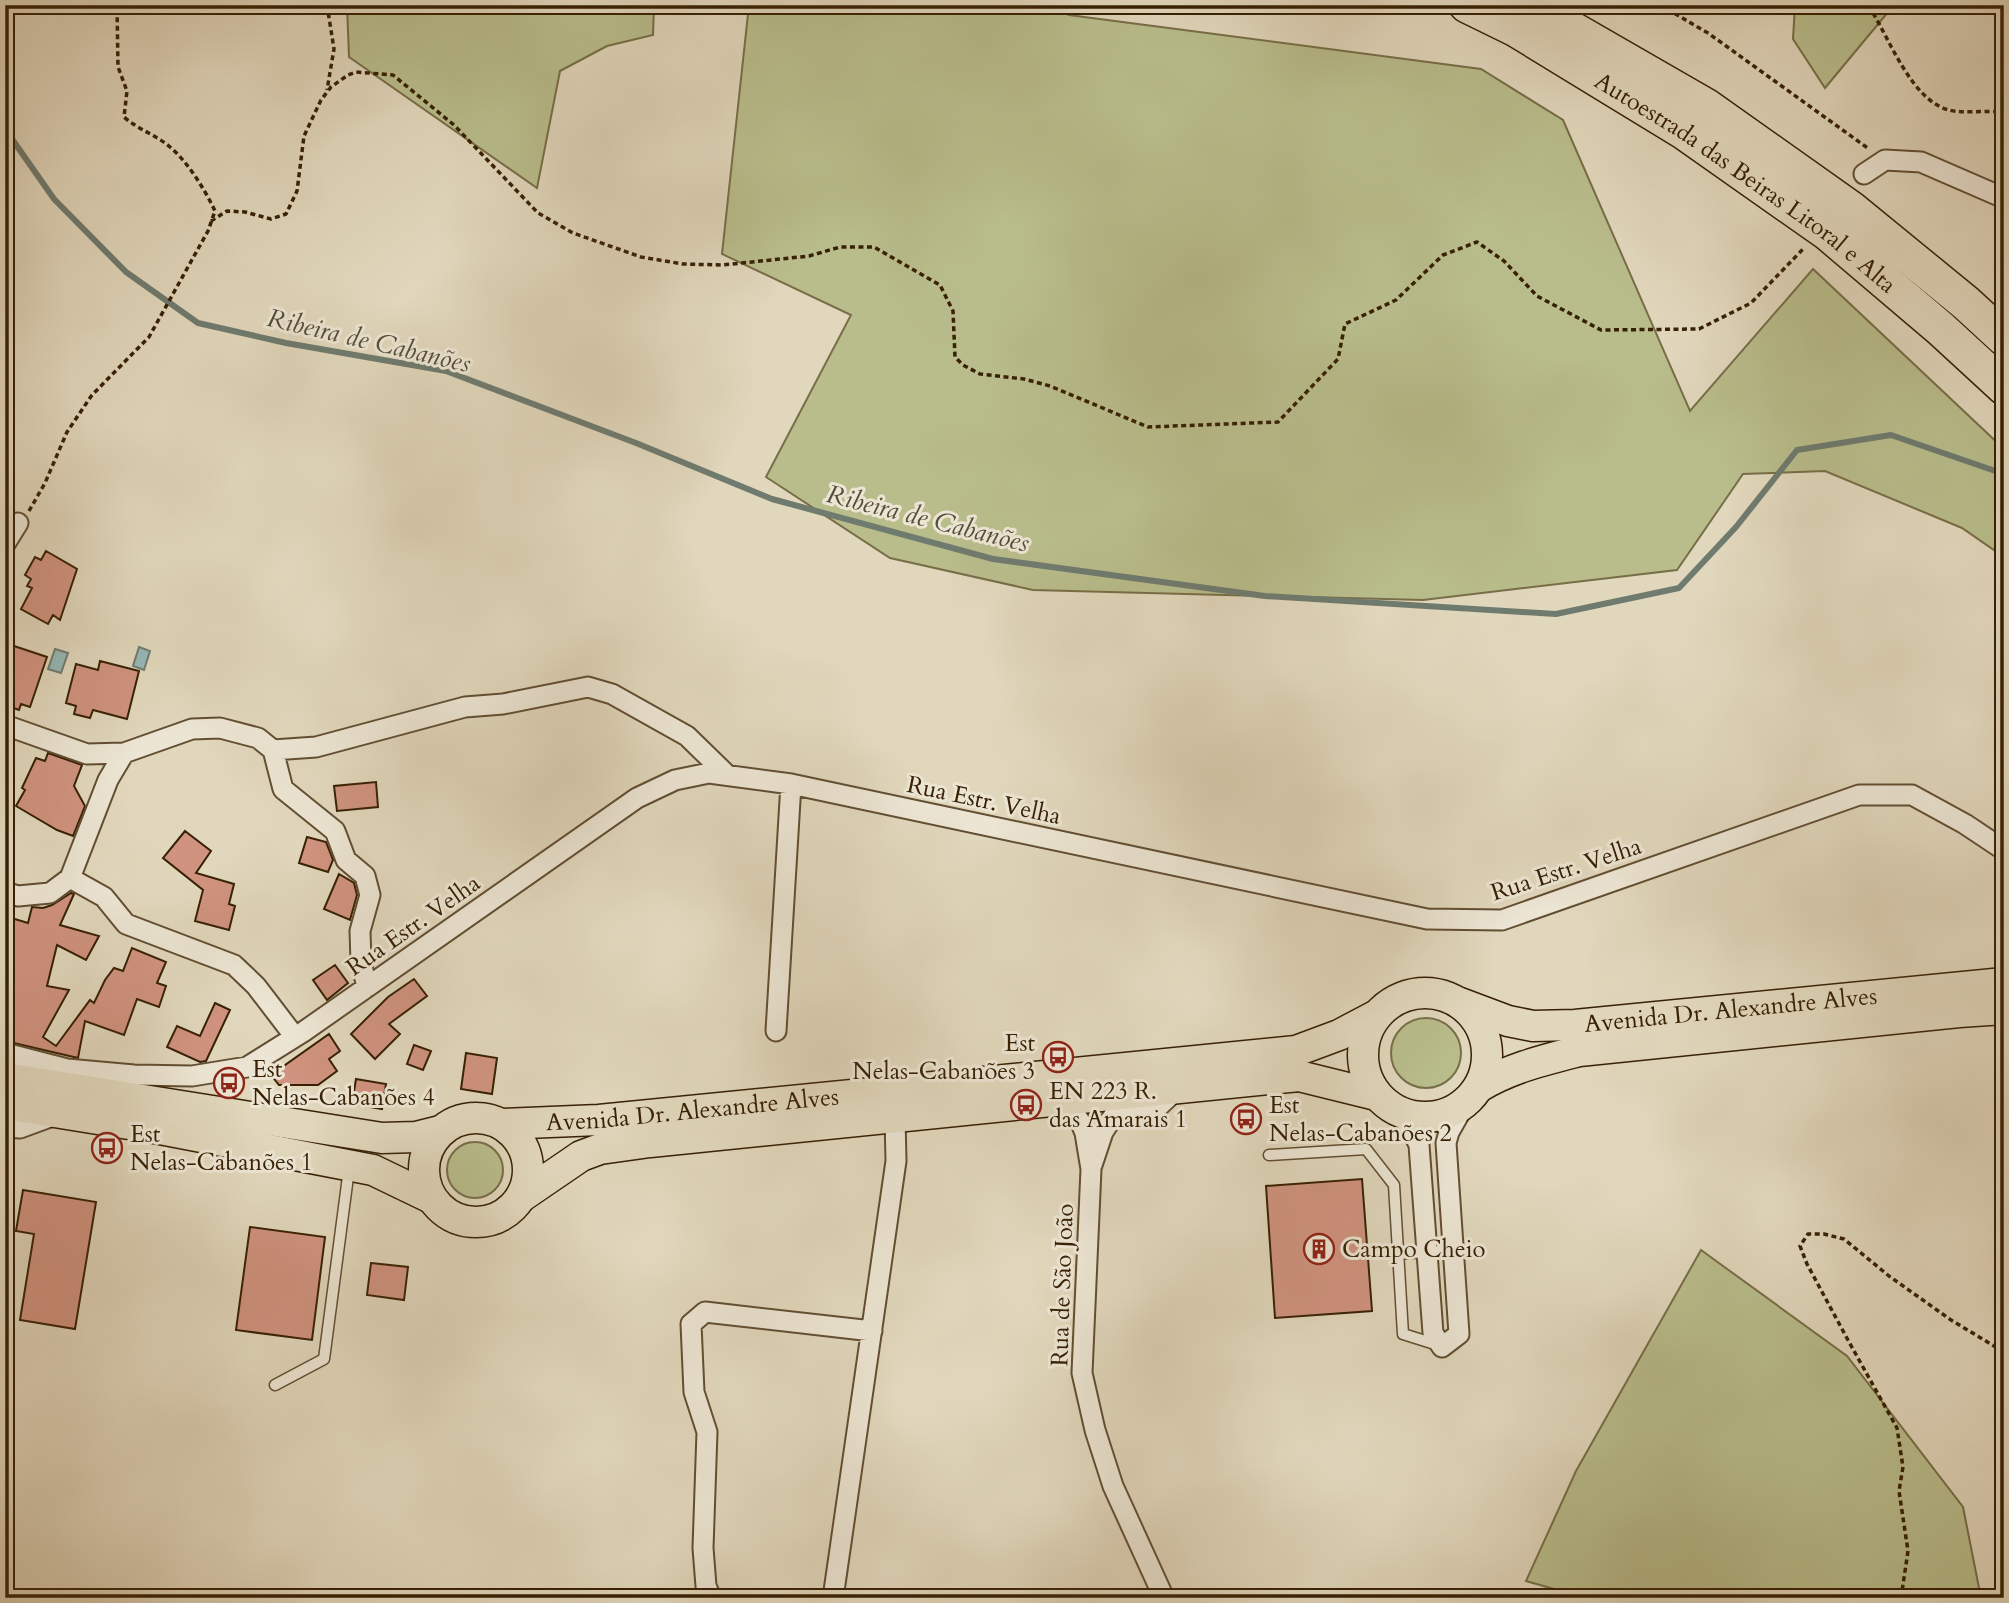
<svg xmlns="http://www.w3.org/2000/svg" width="2009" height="1603" font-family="Cardo,serif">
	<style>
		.green { fill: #b9bd8c; stroke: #786e48; stroke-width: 2 }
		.water { fill: #95b8b7; stroke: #6f7b6f; stroke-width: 2 }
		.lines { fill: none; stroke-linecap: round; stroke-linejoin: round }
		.stream { stroke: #6f7b6f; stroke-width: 6 }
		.building { fill: #d0937f; stroke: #372004; stroke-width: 2 }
		.service-casing { stroke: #624e32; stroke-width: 13 }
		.minor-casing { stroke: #624e32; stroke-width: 23 }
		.primary-casing { stroke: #372004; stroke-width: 33 }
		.motorway-casing { stroke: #372004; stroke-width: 38 }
		.path { stroke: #372004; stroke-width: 3.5; stroke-dasharray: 5 3.5; stroke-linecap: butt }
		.service { stroke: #ece5d3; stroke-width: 10 }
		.minor { stroke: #ece5d3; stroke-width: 19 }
		.primary { stroke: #e1d7bc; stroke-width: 30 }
		.motorway { stroke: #e1d7bc; stroke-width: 35 }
		.labels { text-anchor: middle; stroke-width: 6; stroke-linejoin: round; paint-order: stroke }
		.street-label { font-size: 24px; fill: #372004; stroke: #ece5d3 }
		.poi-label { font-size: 24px; fill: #372004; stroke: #ece5d3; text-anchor: start }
		.water-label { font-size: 26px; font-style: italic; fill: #534e3a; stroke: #ece5d3 }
	</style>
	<rect width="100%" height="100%" fill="#e1d7bc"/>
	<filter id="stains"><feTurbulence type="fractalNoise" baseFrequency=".00286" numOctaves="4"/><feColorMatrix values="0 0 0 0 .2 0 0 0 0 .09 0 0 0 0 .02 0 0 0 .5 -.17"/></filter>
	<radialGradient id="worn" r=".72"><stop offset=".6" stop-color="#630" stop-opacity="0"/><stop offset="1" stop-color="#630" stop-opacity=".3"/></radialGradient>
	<!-- green -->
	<path class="green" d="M347,5H654L653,35L607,46L560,71L537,188L349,57Z
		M749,5H1044L1069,15L1481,69L1563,120L1690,411L1813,269L2004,449V557L1962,528L1825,471L1743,474L1677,570L1423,600L1033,590L890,558L766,477L851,315L722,254Z
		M1795,5H1894L1825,88L1793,39Z
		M1391 1053a35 35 0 1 1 70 0a35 35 0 1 1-70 0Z
		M447 1170a28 28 0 1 1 56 0a28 28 0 1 1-56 0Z
		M1701,1250L1847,1356L1963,1507L1981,1598H1586L1526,1581L1576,1471Z"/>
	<!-- water -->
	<path class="water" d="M139,647L150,651L144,670L133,666Z
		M55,649L68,653L61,673L48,669Z"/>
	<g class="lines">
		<!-- stream -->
		<path class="stream" d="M5,129L54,199L126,272L198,323L286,343L446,371L636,443L772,499L993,559L1265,596L1556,614L1679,588L1736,527L1797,450L1891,435L2004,474"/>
	</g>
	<!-- building -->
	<path class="building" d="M46,551L77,569L60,620L53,615L48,624L21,609L32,588L27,586L31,579L25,575L35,557L41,560Z
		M5,643L47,657L30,707L21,704L19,710L5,705Z
		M100,661L139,671L127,719L93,710L90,718L74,714L76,706L66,703L76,664L98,670Z
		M48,753L82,765L74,786L85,806L73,836L57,830L16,806L25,790L22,788L36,758L45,761Z
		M376,782L378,807L337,811L334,786Z
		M185,831L211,851L196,873L234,884L229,904L235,906L229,930L195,921L203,890L163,858Z
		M307,837L326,842L333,860L328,872L299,863Z
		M339,874L354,883L357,895L350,920L324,909Z
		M71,893L74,894L60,925L99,936L86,960L57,945L47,986L69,990L43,1037L56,1046L90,1000L94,1003L105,980L114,968L123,971L132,948L166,962L157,983L166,986L159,1007L137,999L124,1035L85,1021L78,1058L5,1041V916L28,923L32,907L43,908L52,905Z
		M335,965L348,983L327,1000L313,980Z
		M414,979L427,996L389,1024L400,1034L375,1059L351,1034L388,997Z
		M215,1003L230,1010L206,1061L200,1062L167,1047L177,1026L200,1036Z
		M329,1034L340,1051L329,1059L337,1071L318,1085H279L271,1075Z
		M414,1045L431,1051L423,1070L407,1064Z
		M466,1053L497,1058L492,1094L461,1089Z
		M356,1079L386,1084L382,1109L352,1104Z
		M1362,1179L1372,1311L1275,1318L1266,1186Z
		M23,1190L96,1202L75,1329L20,1320L34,1234L16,1231Z
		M250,1227L325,1237L312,1340L236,1330Z
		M371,1263L408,1267L404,1300L367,1295Z"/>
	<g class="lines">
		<!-- service casing -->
		<g class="service-casing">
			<path id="service" d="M1269,1155L1366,1149L1394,1185L1403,1334L1438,1345
				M1398,1254L1453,1250
				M275,1385L324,1359L349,1169"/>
		</g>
		<!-- minor casing -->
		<g class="minor-casing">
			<path id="minor" d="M1864,174L1885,160L1921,162L2004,198
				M5,544L18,523
				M5,725L87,754L124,753L192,729L220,728L258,738L273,750L283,789L335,831L346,860L365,876L370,895L360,931L361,962L367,987
				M273,750L316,747L465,707L503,704L588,687L612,694L687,736L727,775
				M70,878L104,897L126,924L234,965L256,986L295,1037
				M5,892L18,896L50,893L70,878L108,780L124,753
				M776,1031L791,784
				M5,1053L67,1069L134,1075L192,1076L247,1067L303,1032L637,798L675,780L709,773L791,784L1427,919L1502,920L1859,795H1912L1965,824L2004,850
				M1055,1102L1077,1117L1081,1123L1085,1133L1091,1169L1082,1373L1095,1430L1113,1486L1164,1598
				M1396,1111L1410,1126L1419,1145L1433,1333L1442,1347L1459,1334L1446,1143L1449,1132L1466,1102
				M5,1127L20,1128L58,1114
				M1092,1165L1103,1132L1114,1115L1121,1110L1159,1106L1176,1090
				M711,1598L706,1586L703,1548L707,1432L694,1392L691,1324L705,1312L872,1331
				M833,1598L896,1161L895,1118"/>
		</g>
		<!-- primary casing -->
		<g class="primary-casing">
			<g id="primary">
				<circle cx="1425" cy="1055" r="62"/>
				<path id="s1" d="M1460,1003L1508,1021L1533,1026L1575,1025L2004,983"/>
				<path d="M5,1078L382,1138L416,1137L440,1131"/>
				<path d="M1479,1087C1510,1068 1544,1060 1579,1051L1959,1012L2004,1009"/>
				<path d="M5,1104L160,1129L373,1170L431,1198"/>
				<circle cx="476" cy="1170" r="52"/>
				<path id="s2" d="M502,1124L599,1120L1296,1051L1339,1035L1375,1016"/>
				<path d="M521,1197L581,1156L600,1149L650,1142L1299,1076L1376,1095"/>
			</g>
		</g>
		<!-- motorway casing -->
		<g class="motorway-casing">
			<g id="motorway">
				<path id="s3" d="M1467,5L1516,29L1683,131L1828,233L1941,329L2004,387"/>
				<path d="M1530,5L1707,107L1851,209L1966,303L2004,338"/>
			</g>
		</g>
		<!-- path -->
		<path class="path" d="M327,5L334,49L327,90
			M1660,5L1708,33L1869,149
			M1872,5L1873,13C1891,43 1913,101 1949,110C1963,114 1987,110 2004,112
			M211,221L227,211L245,212L271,219L286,214L297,191L304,136L321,100L331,87L348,75L356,72L393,75L454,125L538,213L573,233L641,257L683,264L722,265L809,256L840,247H874L940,285L953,311L955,357L963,365L980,374L1024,379L1050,386L1148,427L1278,422L1338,359L1345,324L1396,300L1443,255L1477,242L1504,261L1537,296L1601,330L1699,329L1751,303L1804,248
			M29,511L45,483L67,432L92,395L149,337L208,231L215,211C205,190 188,162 170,147C156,135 139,130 124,117L127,91L118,67L117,5
			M1901,1598L1908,1551L1899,1491L1903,1467L1897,1428L1849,1342L1807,1264L1800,1246L1808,1234H1824L1844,1239L1889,1276L1951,1320L2004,1352"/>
		<!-- service -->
		<use href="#service" class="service"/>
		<!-- minor -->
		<use href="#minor" class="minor"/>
		<!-- primary -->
		<use href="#primary" class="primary"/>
		<!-- motorway -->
		<use href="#motorway" class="motorway"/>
	</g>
	<!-- icons -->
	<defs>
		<g id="bus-ring" transform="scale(1.575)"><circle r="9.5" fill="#ece5d3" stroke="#8f2418" stroke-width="1.5"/><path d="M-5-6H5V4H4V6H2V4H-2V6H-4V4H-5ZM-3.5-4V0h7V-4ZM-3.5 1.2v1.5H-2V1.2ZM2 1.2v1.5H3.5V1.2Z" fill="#8f2418"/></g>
		<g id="building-ring" transform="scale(1.575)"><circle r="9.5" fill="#ece5d3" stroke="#8f2418" stroke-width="1.5"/><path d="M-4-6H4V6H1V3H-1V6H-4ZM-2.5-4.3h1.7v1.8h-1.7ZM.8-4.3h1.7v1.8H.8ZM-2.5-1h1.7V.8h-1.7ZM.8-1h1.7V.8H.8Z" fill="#8f2418"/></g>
	</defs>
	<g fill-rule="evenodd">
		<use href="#bus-ring" x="1058" y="1057"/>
		<use href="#bus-ring" x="229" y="1083"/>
		<use href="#bus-ring" x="1026" y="1105"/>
		<use href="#bus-ring" x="1246" y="1119"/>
		<use href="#bus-ring" x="107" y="1148"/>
		<use href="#building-ring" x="1319" y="1249"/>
	</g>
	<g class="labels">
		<!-- street labels -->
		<g class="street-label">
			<text dy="8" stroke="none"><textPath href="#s3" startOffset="331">Autoestrada das Beiras Litoral e Alta</textPath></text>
			<text transform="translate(984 800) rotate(12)" y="8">Rua Estr. Velha</text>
			<text transform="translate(1566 869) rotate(-18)" y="8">Rua Estr. Velha</text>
			<text transform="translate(413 925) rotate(-35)" y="8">Rua Estr. Velha</text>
			<text dy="8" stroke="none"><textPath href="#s1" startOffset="275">Avenida Dr. Alexandre Alves</textPath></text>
			<text dy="8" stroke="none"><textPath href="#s2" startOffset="191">Avenida Dr. Alexandre Alves</textPath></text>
			<text transform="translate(1062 1285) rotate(-88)" y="8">Rua de São João</text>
		</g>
		<!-- poi labels -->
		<g class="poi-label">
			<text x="1035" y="1051" text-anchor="end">Est<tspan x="1035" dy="28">Nelas-Cabanões 3</tspan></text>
			<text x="252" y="1077">Est<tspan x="252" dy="28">Nelas-Cabanões 4</tspan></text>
			<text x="1049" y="1099">EN 223 R.<tspan x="1049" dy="28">das Amarais 1</tspan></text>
			<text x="1269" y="1113">Est<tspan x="1269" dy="28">Nelas-Cabanões 2</tspan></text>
			<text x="130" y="1142">Est<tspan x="130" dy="28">Nelas-Cabanões 1</tspan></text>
			<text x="1342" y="1257">Campo Cheio</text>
		</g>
		<!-- water labels -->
		<g class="water-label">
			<text transform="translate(369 340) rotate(13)" y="9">Ribeira de Cabanões</text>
			<text transform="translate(928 518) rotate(14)" y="9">Ribeira de Cabanões</text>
		</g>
	</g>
	<!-- margin -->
	<rect width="2009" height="1603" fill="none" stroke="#e1d7bc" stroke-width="28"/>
	<rect x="7" y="7" width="1995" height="1589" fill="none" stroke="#372004" stroke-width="3.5"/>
	<rect x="14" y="14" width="1981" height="1575" fill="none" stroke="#372004" stroke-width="2"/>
	<rect width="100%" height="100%" filter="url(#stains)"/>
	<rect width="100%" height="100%" fill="url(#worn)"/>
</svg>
